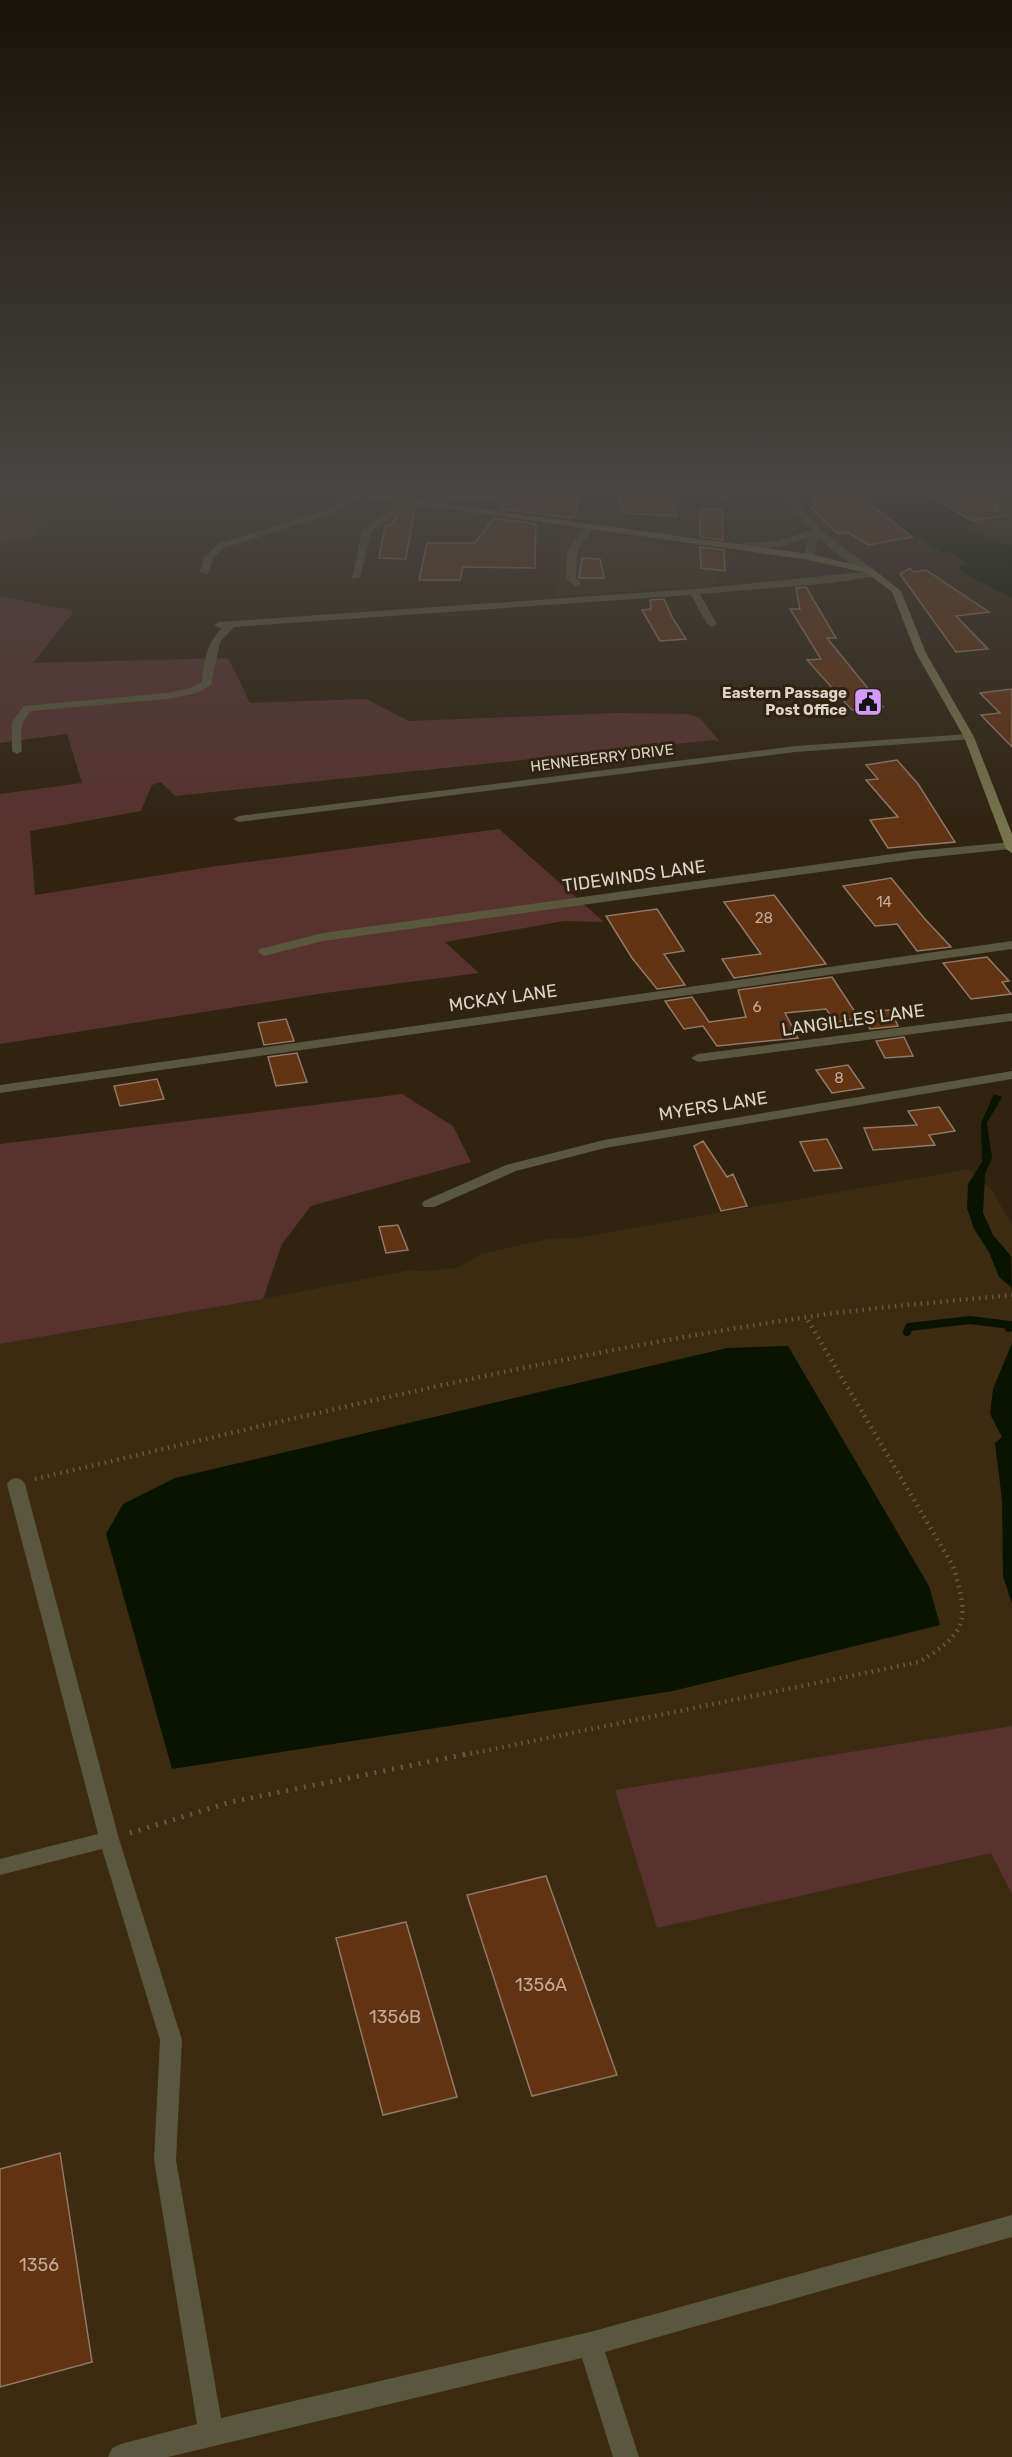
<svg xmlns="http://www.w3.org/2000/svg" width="1012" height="2457" font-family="Rubik,sans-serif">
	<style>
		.built { fill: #3c2b11 }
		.green { fill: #57322e }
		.water { fill: #091400 }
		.pier { fill: #302310 }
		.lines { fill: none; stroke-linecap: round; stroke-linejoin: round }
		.stream { stroke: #091400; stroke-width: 8 }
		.building { fill: #623211; stroke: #90786a; stroke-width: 1.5 }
		.path-far1 { stroke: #655a49; stroke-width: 4.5; stroke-dasharray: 1.5 5; stroke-linecap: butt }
		.path { stroke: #655a49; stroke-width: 5; stroke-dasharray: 2 7; stroke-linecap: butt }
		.service { fill: #5a573f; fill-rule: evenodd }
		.minor { fill: #5a573f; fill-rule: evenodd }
		.tertiary { fill: #5a573f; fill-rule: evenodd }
		.secondary { fill: #77734c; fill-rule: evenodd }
		.labels { text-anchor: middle; stroke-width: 6; stroke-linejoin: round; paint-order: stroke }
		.far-poi-label { font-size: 15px; font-weight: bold; fill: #dcd4c8; stroke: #302310; text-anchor: end }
		.far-street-label { font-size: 15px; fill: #dcd4c8; stroke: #302310 }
		.number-label { font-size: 15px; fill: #beac9a }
		.street-label { font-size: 18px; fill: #dcd4c8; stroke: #302310 }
		.near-number-label { font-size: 18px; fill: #beac9a }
	</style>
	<rect width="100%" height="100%" fill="#302310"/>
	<!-- built -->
	<path class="built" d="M0,486H144L123,502L45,524L0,525Z
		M921,486H1012V537L967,520Z
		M566,531L735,554L713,586L558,596L560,542Z
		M969,1169L992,1190L1012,1225V2457H0V1344L263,1299L410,1270L423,1271L457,1268L481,1254L548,1239L577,1238Z"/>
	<!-- green -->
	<path class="green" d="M45,524L35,537L0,543V525Z
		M0,596L74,611L33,663L228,658L250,703L366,699L409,721L617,713L688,714L700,718L720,742L714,740L175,796L161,782L152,785L141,811L30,831L35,895L217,866L499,829L604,922L564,921L445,942L479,973L325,993L0,1044V794L82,783L67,734L0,743Z
		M402,1094L453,1126L471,1162L311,1206L282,1244L263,1299L0,1344V1144Z
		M1012,1726V1894L991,1853L657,1928L615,1790Z"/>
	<!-- water -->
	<path class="water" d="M837,486H921L967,520L1012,537V598L968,575Z
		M994,1094L1002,1097L987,1123L992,1158L985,1174L983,1213L993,1235L1011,1256L1012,1288L999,1277L989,1252L974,1229L967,1208L968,1184L982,1162L981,1123Z
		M1012,1343V1604L1003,1576L1002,1500L995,1443L1002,1437L990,1414L993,1389Z
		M788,1346L929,1586L940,1625L673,1691L172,1769L106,1534L123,1504L175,1478L727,1348Z"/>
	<!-- pier -->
	<path class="pier" d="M985,522L1012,534V545L1000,543L963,527Z
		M919,538L944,554L948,551L970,565L952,568L910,540Z"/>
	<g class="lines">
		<!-- stream -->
		<path class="stream" d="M907,1332L909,1327L970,1320L1010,1325L1009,1328"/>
	</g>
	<!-- building -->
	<path class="building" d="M805,486H848L912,537L868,545L848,532L838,534L810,507L817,506Z
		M914,486H964L999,507L994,508L1006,515L972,521Z
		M617,490L671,495L676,516L623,513Z
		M538,495L580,498L573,518L500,509L506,501L533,504Z
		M410,506H415L406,559L379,558L385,526L391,525L397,515Z
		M722,509L723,540L700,537V510Z
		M494,518L536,524L535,568L463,567L460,580H419L427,543H475Z
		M700,547L724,550L725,571L701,568Z
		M582,558L600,559L604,578H579Z
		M910,568L913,572L926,570L989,612L956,616L988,649L956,652L900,574Z
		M806,587L836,638H827L883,707L852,710L807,660L821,659L790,609H800L796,588Z
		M664,599L672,617L686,639L660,641L642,610L651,609L650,600Z
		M1012,689V747L981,715L1000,713L980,693Z
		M897,760L918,784L955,842L888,848L870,820L898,817L866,780L878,779L866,765Z
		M891,878L924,918L951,947L917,951L897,924L875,926L843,886Z
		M774,895L826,964L734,978L722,959L761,954L724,902Z
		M657,909L684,951L664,954L685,985L657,989L632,958L606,916Z
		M987,957L1009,981L1002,982L1011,994L971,999L943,963Z
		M832,977L859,1018L836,1022L826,1009L785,1013L798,1038L717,1046L703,1026L684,1029L665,1001L692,997L709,1022L746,1017L738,990Z
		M891,1010L898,1026L870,1029L861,1012Z
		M286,1019L294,1041L264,1045L258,1023Z
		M904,1037L913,1056L885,1058L876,1041Z
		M297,1053L307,1082L276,1086L268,1057Z
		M848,1065L864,1088L832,1093L816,1070Z
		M157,1079L164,1099L120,1106L114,1086Z
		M939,1107L955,1131L929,1135L935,1145L873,1150L864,1128L917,1125L908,1111Z
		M827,1139L842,1168L814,1171L800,1142Z
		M703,1141L727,1177L733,1174L747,1206L721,1211L694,1146Z
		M398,1225L408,1250L386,1253L379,1227Z
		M546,1876L617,2075L532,2096L467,1895Z
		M406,1922L457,2097L383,2115L336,1938Z
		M60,2153L92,2362L0,2387V2169Z"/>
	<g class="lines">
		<!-- path-far1 -->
		<path class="path-far1" d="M35,1479C297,1418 561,1352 828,1314C889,1306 951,1301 1012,1295
			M464,1755L919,1662C969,1632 969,1619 953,1566L806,1317"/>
		<!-- path -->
		<path class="path" d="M130,1833L231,1802L472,1753"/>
		<!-- service -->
		<path class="service" d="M401,486L486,496L496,493L500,486H509L502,497L486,502L414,495L408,504L371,532L360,577L352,579L362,531L402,500L406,492Z
			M571,486H591L587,489Z
			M598,486H644L722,492L783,489L787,492L783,495L722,498Z
			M586,526L594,528L577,550L576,578L581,584L576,587L566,578L567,550Z
			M229,622L237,624L220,642L211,685L197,693L167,699L31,711C19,722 21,736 22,751L17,754L12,751V722L24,706L167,693L190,688L202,682C204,657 208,638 229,622Z
			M16,1478L22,1480L25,1484L119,1839L182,2040L176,2160L221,2418L590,2332L1012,2215V2237L605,2352L639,2457H613L582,2358L168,2457H108L112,2448L121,2444L197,2424L154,2160L160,2040L102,1849L0,1875V1859L98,1834L7,1484L10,1480Z"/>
		<!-- minor -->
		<path class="minor" d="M999,486L1012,489V496Z
			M356,494L363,496L334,513L224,548L213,558L208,574L200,572L204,557L218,544L328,509Z
			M873,571L878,574L876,576L832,583L700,594L717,624L712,627L707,624L691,595L219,628L214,625L219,622L694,589Z
			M969,734L973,735V739L795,752L239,822L233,819L239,816L795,746Z
			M1012,842L1010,849L914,859L323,941L264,956L258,952L260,949L323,933L914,851Z
			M1012,941V949L0,1093V1085Z
			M1012,1013V1021L698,1062L691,1058L698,1054Z
			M1012,1071V1079L605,1148L516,1171L434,1207H424L422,1204L424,1201L506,1165L604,1140Z"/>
		<!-- tertiary -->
		<path class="tertiary" d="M774,486H783L823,532L873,569V573C859,574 830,548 818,537L814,557L809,560L804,557L809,537L780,547L733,549L731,547L736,544L779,541L811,530Z"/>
		<!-- secondary -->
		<path class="secondary" d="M287,486H314L809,554L873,569L901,591L926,653L974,737L1012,834V853L1006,849L964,737L916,653L892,592L867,573L809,560Z"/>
	</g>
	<!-- sky -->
	<linearGradient id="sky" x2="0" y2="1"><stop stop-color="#1a1309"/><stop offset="0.59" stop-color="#484542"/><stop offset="1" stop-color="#484542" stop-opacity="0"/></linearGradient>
	<rect width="1012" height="830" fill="url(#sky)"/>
	<!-- icons -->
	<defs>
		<g id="civic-square" transform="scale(1.5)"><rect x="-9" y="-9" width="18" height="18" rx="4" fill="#d39cfc" stroke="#302310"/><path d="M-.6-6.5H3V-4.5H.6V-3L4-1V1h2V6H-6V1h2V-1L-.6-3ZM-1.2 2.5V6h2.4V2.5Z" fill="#111"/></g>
	</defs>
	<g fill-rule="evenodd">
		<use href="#civic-square" x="868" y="702"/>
	</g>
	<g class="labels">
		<!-- far-poi labels -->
		<g class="far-poi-label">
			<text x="847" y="698">Eastern Passage<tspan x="847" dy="17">Post Office</tspan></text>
		</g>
		<!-- far-street labels -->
		<g class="far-street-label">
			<text transform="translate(602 758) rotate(-7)" y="5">HENNEBERRY DRIVE</text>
		</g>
		<!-- number labels -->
		<g class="number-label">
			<text x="884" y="907">14</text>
			<text x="764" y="923">28</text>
			<text x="757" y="1012">6</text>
			<text x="839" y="1083">8</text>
		</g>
		<!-- street labels -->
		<g class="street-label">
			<text transform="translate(634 876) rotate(-8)" y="6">TIDEWINDS LANE</text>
			<text transform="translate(503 998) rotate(-8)" y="6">MCKAY LANE</text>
			<text transform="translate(853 1020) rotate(-8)" y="6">LANGILLES LANE</text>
			<text transform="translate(713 1106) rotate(-9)" y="6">MYERS LANE</text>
		</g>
		<!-- near-number labels -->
		<g class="near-number-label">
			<text x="541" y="1991">1356A</text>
			<text x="395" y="2023">1356B</text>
			<text x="39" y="2271">1356</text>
		</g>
	</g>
</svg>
